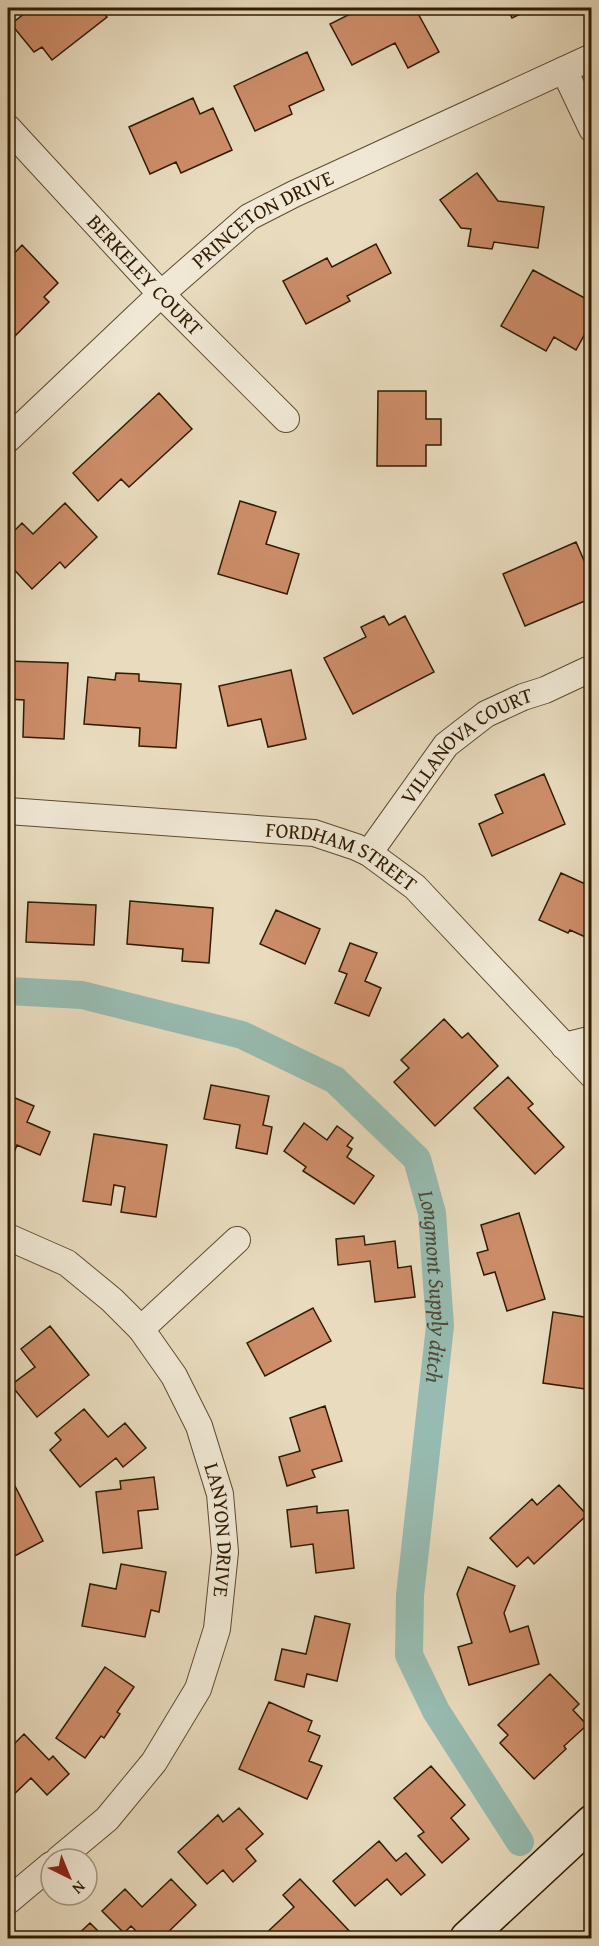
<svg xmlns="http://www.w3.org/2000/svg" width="599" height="1946" font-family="'Gentium Book Plus',serif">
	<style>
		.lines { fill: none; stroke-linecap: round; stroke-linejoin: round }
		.canal { stroke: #97bbb0; stroke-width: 28 }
		.building { fill: #cd8d69; stroke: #301b01; stroke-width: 1.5 }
		.street-casing { stroke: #5e4b30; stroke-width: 28 }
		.secondary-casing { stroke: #301b01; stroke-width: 36 }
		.street { stroke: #f0e8d5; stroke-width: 26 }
		.secondary { stroke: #f0e8d5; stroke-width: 33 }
		.labels { text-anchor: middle; stroke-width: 6; stroke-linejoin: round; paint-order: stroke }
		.street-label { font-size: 21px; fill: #301b01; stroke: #f0e8d5 }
		.water-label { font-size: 22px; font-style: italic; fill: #4f4b36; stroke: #f0e8d5 }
	</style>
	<rect width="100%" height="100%" fill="#e8dbbe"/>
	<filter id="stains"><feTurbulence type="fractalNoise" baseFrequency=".00333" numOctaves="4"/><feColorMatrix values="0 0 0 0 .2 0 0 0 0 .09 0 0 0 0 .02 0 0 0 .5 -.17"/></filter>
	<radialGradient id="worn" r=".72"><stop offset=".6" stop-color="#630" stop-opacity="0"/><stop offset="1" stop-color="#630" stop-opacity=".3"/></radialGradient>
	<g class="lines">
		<!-- canal -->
		<path class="canal" id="s1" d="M8,991L82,995L242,1035L335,1080L417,1159L432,1213L440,1326L410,1595L409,1655L436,1711L520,1842"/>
	</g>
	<!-- building -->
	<path class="building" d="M32,8H100L107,17L52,60L42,47L34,52L11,24Z
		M362,8H415L439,52L408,68L395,43L352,65L330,24Z
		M507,8H533L512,18Z
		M307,52L324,90L289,106L292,114L255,131L234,86Z
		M193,98L200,114L213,108L232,150L181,173L176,162L150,174L129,127Z
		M477,173L498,201L544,207L538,248L494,242L492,249L468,246L471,229L461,228L440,200Z
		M376,244L391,273L347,296L350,301L306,324L283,281L327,258L332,267Z
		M22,245L58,283L44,297L49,302L8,343V260Z
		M533,270L592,302V321L576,350L554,337L546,351L501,326Z
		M378,391H426V419H441V445H426V466H377Z
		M159,393L192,429L129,487L121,479L98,501L73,473Z
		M240,501L276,512L266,544L299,554L287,594L218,574Z
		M65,503L97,537L65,568L60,562L32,589L8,563V537L22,523L33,534Z
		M576,542L592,579V598L525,626L503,574Z
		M384,616L389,625L405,616L434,672L353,714L324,658L366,637L361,627Z
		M8,661L68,663L64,739L23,737L24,700L8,699Z
		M291,670L306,739L268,747L261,719L228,726L219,686Z
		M116,673L139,674V681L181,684L176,748L139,746L140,728L84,724L88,677L115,680Z
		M544,774L565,824L492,856L479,824L503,813L495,795Z
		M561,873L592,887V940L570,930L568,933L539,920Z
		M130,901L213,908L209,963L182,961L183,949L127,944Z
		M28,902L96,905L94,945L26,942Z
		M276,910L320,929L305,964L260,944Z
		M350,943L377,953L365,981L381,988L369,1016L335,1003L347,974L339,971Z
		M444,1019L462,1038L468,1033L498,1066L435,1126L394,1082L409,1068L401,1060Z
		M508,1077L533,1104L528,1108L564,1147L535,1174L474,1108Z
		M211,1085L269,1096L263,1125L272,1127L267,1154L236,1148L240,1125L204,1119Z
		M8,1095L34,1106L27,1122L50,1132L40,1155L17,1145L11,1160L8,1159Z
		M304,1123L327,1140L337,1126L353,1138L347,1146L352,1149L347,1157L374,1176L354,1204L303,1171L306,1167L284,1151Z
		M94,1134L167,1145L156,1217L121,1212L125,1187L114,1185L111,1205L83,1201Z
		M519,1213L545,1299L507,1311L495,1272L484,1275L477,1253L488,1250L481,1225Z
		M364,1236L365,1245L395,1241L398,1268L411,1266L415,1297L375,1302L370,1261L338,1265L336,1239Z
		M313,1308L331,1341L265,1376L247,1343Z
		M553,1312L590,1318L587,1343L592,1344V1390L543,1383Z
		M50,1326L89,1375L37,1417L11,1385L35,1367L21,1349Z
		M325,1406L342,1461L312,1470L315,1477L287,1486L279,1457L300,1451L290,1418Z
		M84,1409L108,1437L125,1423L146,1448L123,1467L116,1458L80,1487L50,1450L61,1440L55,1433Z
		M154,1477L158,1509L138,1511L142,1548L103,1553L96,1492L121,1489L120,1481Z
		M559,1485L587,1515L534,1564L528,1557L517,1567L490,1538L532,1499L537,1505Z
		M15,1486L43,1541L9,1559L8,1490Z
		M317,1506V1513L348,1510L354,1568L316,1573L313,1544L291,1547L287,1510Z
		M121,1564L166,1572L159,1612L151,1610L145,1637L82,1626L90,1584L116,1589Z
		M468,1567L515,1586L504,1613L510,1632L528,1626L539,1664L469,1685L458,1647L472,1643L457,1594Z
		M315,1616L350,1624L337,1681L307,1674L304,1687L275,1680L282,1649L306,1654Z
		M105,1667L134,1687L117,1712L120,1714L104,1738L101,1736L85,1758L56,1738Z
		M550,1674L579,1704L573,1710L587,1725L564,1746L566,1749L534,1779L500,1743L508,1735L498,1725Z
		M269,1702L312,1721L308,1731L320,1736L309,1761L322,1766L307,1799L239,1769Z
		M24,1734L49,1760L53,1756L69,1774L47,1795L31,1778L8,1800V1750Z
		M431,1766L465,1805L451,1818L469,1839L442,1863L418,1836L424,1832L394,1798Z
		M239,1808L263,1834L246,1849L256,1861L233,1882L223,1870L207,1884L178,1852L218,1815L223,1822Z
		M379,1841L396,1861L406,1853L425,1875L401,1895L387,1879L355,1906L333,1881Z
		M171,1879L196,1905L162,1938H143L131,1926L124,1933L102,1911L125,1889L142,1907Z
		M300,1879L356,1938H261L294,1907L283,1895Z
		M90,1923L105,1938H74Z
		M592,1924V1938H576Z"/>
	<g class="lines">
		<!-- street casing -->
		<g class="street-casing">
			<g id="street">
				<path d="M564,70L592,129"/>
				<path id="s2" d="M8,128L161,294L286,419"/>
				<path id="s3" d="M8,439L161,294L249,217L294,194L592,57"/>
				<path id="s4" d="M8,811L314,833L356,847L369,853L415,887L592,1075"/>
				<path id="s5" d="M369,853L446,745L486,714L523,697L545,690L592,668"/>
				<path d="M564,1046L592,1039"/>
				<path id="s6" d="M8,1237L67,1263L112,1300L141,1329L174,1376L199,1426L220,1494L225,1552L217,1629L198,1689L154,1762L107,1819L59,1859"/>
				<path d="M141,1329L237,1240"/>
				<path d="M8,1901L51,1865"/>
			</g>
		</g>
		<!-- secondary casing -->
		<g class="secondary-casing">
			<path id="secondary" d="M467,1938L592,1822"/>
		</g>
		<!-- street -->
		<use href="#street" class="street"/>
		<!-- secondary -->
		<use href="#secondary" class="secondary"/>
	</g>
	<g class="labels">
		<!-- street labels -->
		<g class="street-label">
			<text dy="7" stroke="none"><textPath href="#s3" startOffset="338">PRINCETON DRIVE</textPath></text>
			<text dy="7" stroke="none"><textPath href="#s2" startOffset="201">BERKELEY COURT</textPath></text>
			<text dy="7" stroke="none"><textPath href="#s5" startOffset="148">VILLANOVA COURT</textPath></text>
			<text dy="7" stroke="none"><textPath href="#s4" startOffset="340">FORDHAM STREET</textPath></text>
			<text dy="7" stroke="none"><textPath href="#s6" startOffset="384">LANYON DRIVE</textPath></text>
		</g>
		<!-- water labels -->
		<g class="water-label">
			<text dy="8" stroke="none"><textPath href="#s1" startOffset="586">Longmont Supply ditch</textPath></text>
		</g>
	</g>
	<!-- margin -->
	<rect width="599" height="1946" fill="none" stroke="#e8dbbe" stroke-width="30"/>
	<rect x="9" y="9" width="581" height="1928" fill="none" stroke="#301b01" stroke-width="3"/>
	<rect x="15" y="15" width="569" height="1916" fill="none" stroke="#301b01" stroke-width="1.5"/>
	<!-- north arrow -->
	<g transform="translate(69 1877) rotate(137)"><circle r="28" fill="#f0e8d5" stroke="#a39680" stroke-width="1.5"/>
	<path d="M0-4.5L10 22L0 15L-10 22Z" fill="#8f2418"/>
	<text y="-9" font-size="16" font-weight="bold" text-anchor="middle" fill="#301b01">N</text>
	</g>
	<rect width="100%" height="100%" filter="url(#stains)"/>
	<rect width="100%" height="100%" fill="url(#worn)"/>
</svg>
